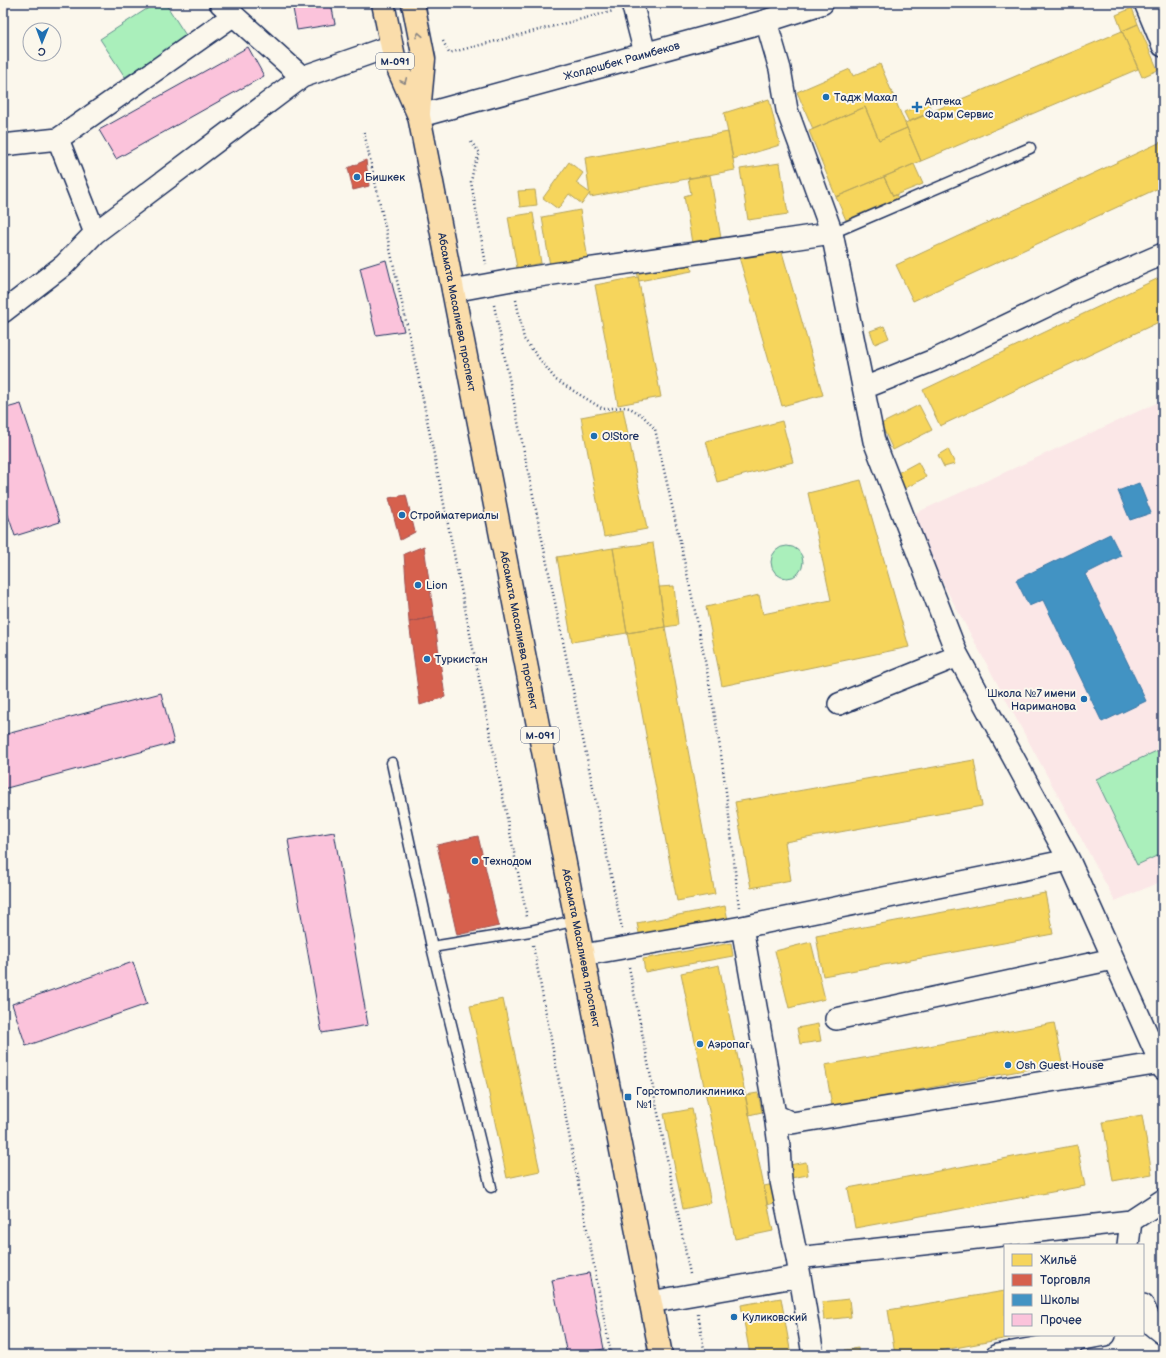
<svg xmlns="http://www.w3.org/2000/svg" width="1166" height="1358" font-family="'Balsamiq Sans',sans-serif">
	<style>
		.built { fill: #fbe7e7 }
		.green { fill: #aaefbb; stroke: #628f8c }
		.homes { fill: #f6d55c; stroke: #b4a35d }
		.shops { fill: #d6604d; stroke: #9e5152 }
		.schools { fill: #4393c3; stroke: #3775a5 }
		.building { fill: #fbc3db; stroke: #1b2f5e }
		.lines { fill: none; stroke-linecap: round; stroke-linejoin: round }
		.lane-casing { stroke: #1b2f5e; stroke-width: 13 }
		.street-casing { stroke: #1b2f5e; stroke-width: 24 }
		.secondary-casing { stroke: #1b2f5e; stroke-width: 25 }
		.primary-casing { stroke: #1b2f5e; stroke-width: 25 }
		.path { stroke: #1b2f5e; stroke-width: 2.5; stroke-dasharray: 1 3; stroke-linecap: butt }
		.lane { stroke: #fbf7ec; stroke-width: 10 }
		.street { stroke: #fbf7ec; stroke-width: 21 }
		.secondary { stroke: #fbf7ec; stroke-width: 22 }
		.primary { stroke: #faddab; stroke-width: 22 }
		.oneway { stroke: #8a8684 }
		.poi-dot { fill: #1f6fb2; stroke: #fbf7ec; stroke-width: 1.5 }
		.labels { text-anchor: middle; stroke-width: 4; stroke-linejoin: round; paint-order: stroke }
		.shield { fill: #fbf7ec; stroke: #5e6b89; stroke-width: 1 }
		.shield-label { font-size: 10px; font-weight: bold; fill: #1b2f5e }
		.street-label { font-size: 11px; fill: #1b2f5e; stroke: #fbf7ec }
		.poi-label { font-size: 11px; fill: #1b2f5e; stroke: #fbf7ec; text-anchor: start }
	</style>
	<rect width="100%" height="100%" fill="#fbf7ec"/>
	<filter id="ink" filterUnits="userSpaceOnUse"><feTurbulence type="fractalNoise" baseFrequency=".025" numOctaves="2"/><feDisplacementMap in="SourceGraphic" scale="8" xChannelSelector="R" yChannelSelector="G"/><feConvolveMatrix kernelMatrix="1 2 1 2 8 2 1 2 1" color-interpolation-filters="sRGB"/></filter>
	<g filter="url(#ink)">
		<!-- built -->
		<path class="built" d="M1163,400V881L1115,901L907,517Z"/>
		<!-- green -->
		<path class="green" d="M156,3H165L187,37L125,77L100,39Z
			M771 562a16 16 0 1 1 32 0a16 16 0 1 1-32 0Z
			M1163,748V853L1137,865L1096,779Z"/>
		<!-- homes -->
		<path class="homes" d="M1132,8L1138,24L1122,31L1116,15Z
			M1138,24L1158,70L1142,77L1122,31Z
			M1122,31L1138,69L921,161L905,123Z
			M880,64L907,128L879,140L865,107L813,129L797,92L850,69L853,76Z
			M769,99L780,145L733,159L724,113Z
			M928,102L933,112L909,122L904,112Z
			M865,107L879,140L907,128L921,161L836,197L809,131Z
			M728,132L735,170L590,197L585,158Z
			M1163,141V186L913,301L896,265Z
			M569,162L583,173L576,183L590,193L582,204L569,194L558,209L543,198Z
			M780,163L788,214L748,220L740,169Z
			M914,164L923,184L893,196L884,177Z
			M710,175L721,238L692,243L684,196L691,194L688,178Z
			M884,177L893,196L896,195L898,198L846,220L836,197Z
			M535,190L537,205L520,207L518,191Z
			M580,210L588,260L550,266L542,217Z
			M533,213L541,263L517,268L508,217Z
			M780,245L823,395L782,406L739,257Z
			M689,256L692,271L639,281L636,266Z
			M1163,276V320L940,426L923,390Z
			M638,277L661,397L618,405L595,285Z
			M884,326L889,338L875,344L870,331Z
			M919,405L932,430L893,450L881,424Z
			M623,409L647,529L604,537L581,417Z
			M782,421L793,462L717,482L706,441Z
			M948,449L955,464L944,467L938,455Z
			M918,462L926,477L902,490L894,475Z
			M861,480L909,647L722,686L706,607L759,595L763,614L831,600L808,493Z
			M653,543L665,627L627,633L613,548Z
			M613,548L627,633L572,642L557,557Z
			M674,586L678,625L665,627L659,587Z
			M665,627L715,894L677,901L627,633Z
			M974,760L982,806L785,842L791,880L751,888L735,802Z
			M1045,893L1053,934L823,976L816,936Z
			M725,906L728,920L640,938L637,923Z
			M811,942L825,999L789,1008L775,951Z
			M731,943L733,956L645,972L643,959Z
			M719,965L773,1231L735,1239L681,973Z
			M503,999L540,1171L507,1178L470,1006Z
			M1054,1023L1062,1063L832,1106L825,1065Z
			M818,1024L821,1041L800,1044L797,1028Z
			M758,1093L762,1112L749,1115L745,1095Z
			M692,1109L711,1203L683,1209L664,1114Z
			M1142,1115L1152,1174L1113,1181L1103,1122Z
			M1077,1145L1085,1186L855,1228L848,1188Z
			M806,1162L808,1175L791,1178L789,1165Z
			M774,1184L778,1202L767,1205L764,1186Z
			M1005,1291V1335H1024L918,1355H895L888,1310Z
			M781,1298L791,1355H750L741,1305Z
			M849,1299L851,1317L824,1320L822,1302Z
			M858,1348L859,1355H846L845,1350Z"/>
		<!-- shops -->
		<path class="shops" d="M366,160L369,186L353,190L348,168Z
			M406,495L415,532L400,540L389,498Z
			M424,546L434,617L409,622L404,554Z
			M434,617L445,697L420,705L409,622Z
			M478,836L499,926L457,935L437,845Z"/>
		<!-- schools -->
		<path class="schools" d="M1139,483L1151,513L1130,520L1118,491Z
			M1110,534L1121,556L1085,574L1146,701L1102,722L1043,600L1029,606L1016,580Z"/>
		<!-- building -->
		<path class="building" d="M292,3H331L335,24L297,30Z
			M248,47L264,76L116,159L99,130Z
			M386,260L404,331L376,335L360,268Z
			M21,404L60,522L15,536L3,500V409Z
			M161,693L174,743L3,789V735Z
			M334,832L368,1025L322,1033L288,840Z
			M133,962L147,1004L26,1046L12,1004Z
			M589,1273L604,1349L567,1355L552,1280Z"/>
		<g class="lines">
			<!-- lane casing -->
			<g class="lane-casing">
				<path id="lane" d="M832,233L1030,148
					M392,763L432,947L491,1187
					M432,947L530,931L577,920
					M1071,1355L1082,1341"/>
			</g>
			<!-- street casing -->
			<g class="street-casing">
				<path id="street" d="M220,3L302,77
					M632,3L645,53
					M1145,3L1163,46
					M766,21L780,69L787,110L832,233L874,441L957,654L1069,860L1163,1069
					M58,139L234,15
					M3,145L58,139L95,233
					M453,291L512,280L832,233
					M3,312L64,265L95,233L302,77L391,46
					M864,388L934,360L1078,291L1163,254
					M839,704L958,656
					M742,927L775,1115L792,1123L1161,1063
					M583,955L742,927L1069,860
					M836,1019L1113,959
					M775,1115L779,1146L781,1181L797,1258L813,1355
					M1128,1245L1131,1221L1163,1200
					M797,1258L1131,1221
					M650,1302L800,1276
					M1143,1305L1153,1326L1163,1334
					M997,1355L1105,1335"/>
			</g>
			<!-- secondary casing -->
			<g class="secondary-casing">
				<g id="secondary">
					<path id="s1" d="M419,116L766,21L822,3"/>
				</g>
			</g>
			<!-- primary casing -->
			<g class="primary-casing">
				<g id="primary">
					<path id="s2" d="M383,3L395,62L419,116L661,1355"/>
					<path d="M413,3L424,59L419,112"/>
				</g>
			</g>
			<!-- path -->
			<path class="path" d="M443,41L449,53L613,11
				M364,132L418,375L527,917
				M471,142L480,153L474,166L471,182L486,264
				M516,300L524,339L556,380L603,409L623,407L630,408L643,416L655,429C678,535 704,641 720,748C728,801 733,854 739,907
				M494,305L622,929
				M533,945L611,1355
				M629,967L690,1274
				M698,1314L705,1355"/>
			<!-- lane -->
			<use href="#lane" class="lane"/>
			<!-- street -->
			<use href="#street" class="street"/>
			<!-- secondary -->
			<use href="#secondary" class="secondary"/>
			<!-- primary -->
			<use href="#primary" class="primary"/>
		</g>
		<!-- one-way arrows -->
		<defs><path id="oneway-chevron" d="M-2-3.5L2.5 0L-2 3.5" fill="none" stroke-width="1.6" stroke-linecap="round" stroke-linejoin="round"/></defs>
		<g class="oneway">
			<use href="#oneway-chevron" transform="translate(419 35) rotate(-101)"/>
			<use href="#oneway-chevron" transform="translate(404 81) rotate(66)"/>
		</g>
	</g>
	<!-- markers -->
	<g class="poi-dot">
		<circle cx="826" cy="97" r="4"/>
		<path d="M915 101h4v4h4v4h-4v4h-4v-4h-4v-4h4z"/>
		<circle cx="357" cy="177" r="4"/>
		<circle cx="594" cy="436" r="4"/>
		<circle cx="402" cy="515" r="4"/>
		<circle cx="418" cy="585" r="4"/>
		<circle cx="427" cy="659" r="4"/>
		<circle cx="1084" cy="699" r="4"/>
		<circle cx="475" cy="861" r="4"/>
		<circle cx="700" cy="1044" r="4"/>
		<circle cx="1008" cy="1065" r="4"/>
		<rect x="624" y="1093" width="8" height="8" rx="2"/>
		<circle cx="734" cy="1317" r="4"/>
	</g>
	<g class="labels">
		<!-- shield labels -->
		<g class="shield">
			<rect x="376" y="53" width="38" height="16" rx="3"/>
			<rect x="521" y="727" width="38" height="16" rx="3"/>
		</g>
		<g class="shield-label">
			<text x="395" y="65">М-091</text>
			<text x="540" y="739">М-091</text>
		</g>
		<!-- street labels -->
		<g class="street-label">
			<text dy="4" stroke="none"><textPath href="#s1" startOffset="210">Жолдошбек Раимбеков</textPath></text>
			<text dy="4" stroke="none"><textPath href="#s2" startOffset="319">Абсамата Масалиева проспект</textPath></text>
			<text dy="4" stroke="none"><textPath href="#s2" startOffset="643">Абсамата Масалиева проспект</textPath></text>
			<text dy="4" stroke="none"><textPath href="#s2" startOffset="967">Абсамата Масалиева проспект</textPath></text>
		</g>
		<!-- poi labels -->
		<g class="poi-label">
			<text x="834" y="101">Тадж Махал</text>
			<text x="925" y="105">Аптека<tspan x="925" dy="13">Фарм Сервис</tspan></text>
			<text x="365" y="181">Бишкек</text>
			<text x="602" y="440">O!Store</text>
			<text x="410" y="519">Стройматериалы</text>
			<text x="426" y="589">Lion</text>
			<text x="435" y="663">Туркистан</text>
			<text x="1076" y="697" text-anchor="end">Школа №7 имени<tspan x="1076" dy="13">Нариманова</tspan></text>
			<text x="483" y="865">Технодом</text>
			<text x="708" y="1048">Аэропаг</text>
			<text x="1016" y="1069">Osh Guest House</text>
			<text x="636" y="1095">Горстомполиклиника<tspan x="636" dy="13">№1</tspan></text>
			<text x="742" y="1321">Куликовский</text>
		</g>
	</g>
	<!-- margin -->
	<rect width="1166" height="1358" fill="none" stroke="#fbf7ec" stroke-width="16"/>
	<rect x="8" y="8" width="1150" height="1342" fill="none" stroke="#1b2f5e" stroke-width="1.5" filter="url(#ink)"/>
	<!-- legend -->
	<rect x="1004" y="1244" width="140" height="92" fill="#fbf7ec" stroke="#a1a7b3"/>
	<rect x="1012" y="1254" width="20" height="12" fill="#f6d55c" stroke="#a1a7b3"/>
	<text x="1040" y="1264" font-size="12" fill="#1b2f5e">Жильё</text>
	<rect x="1012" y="1274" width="20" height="12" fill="#d6604d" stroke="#a1a7b3"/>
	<text x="1040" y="1284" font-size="12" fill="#1b2f5e">Торговля</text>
	<rect x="1012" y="1294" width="20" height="12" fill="#4393c3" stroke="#a1a7b3"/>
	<text x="1040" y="1304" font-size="12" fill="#1b2f5e">Школы</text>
	<rect x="1012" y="1314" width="20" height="12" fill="#fbc3db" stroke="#a1a7b3"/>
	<text x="1040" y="1324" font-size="12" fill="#1b2f5e">Прочее</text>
	<!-- north arrow -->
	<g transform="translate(42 42) rotate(181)"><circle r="19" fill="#fbf7ec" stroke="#a1a7b3"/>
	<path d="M0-3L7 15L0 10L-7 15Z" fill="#1f6fb2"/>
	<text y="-6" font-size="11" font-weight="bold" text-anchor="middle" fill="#1b2f5e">С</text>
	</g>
</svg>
